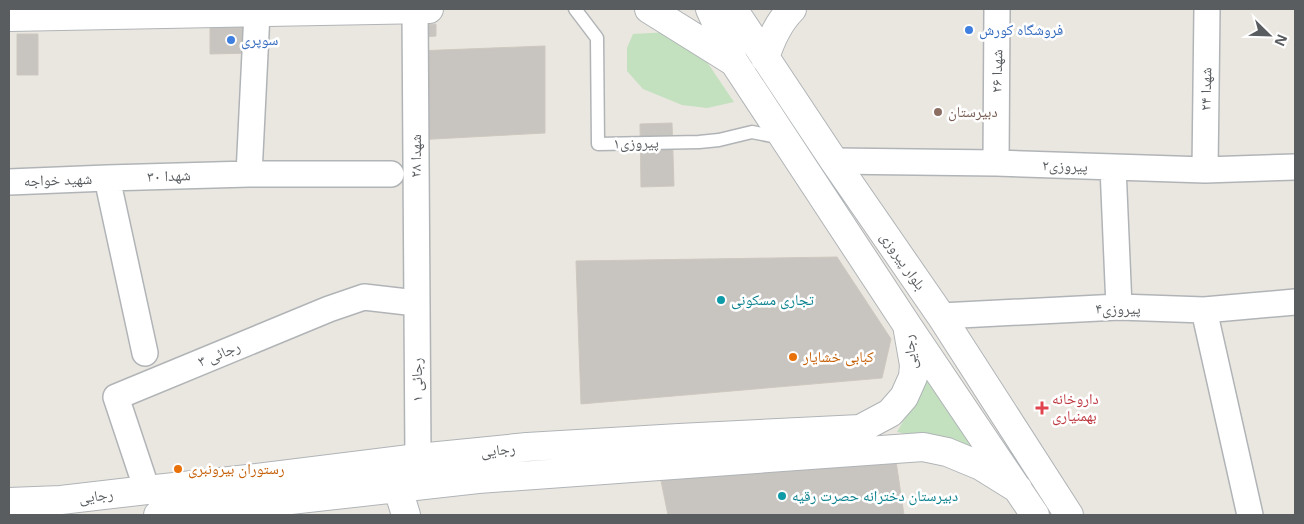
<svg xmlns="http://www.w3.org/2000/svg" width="1304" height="524" font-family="'Open Sans','Noto Naskh Arabic',sans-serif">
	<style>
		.green { fill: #c3e0bf }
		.building { fill: #c8c4c0; stroke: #cec8bf }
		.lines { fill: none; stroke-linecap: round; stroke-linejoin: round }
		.lane-casing { stroke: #b1b4b7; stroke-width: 15 }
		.street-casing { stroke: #b1b4b7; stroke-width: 28 }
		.secondary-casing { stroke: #b0b4b7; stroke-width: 30 }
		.lane { stroke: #fff; stroke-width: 12 }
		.street { stroke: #fff; stroke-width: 25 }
		.secondary { stroke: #fff; stroke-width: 28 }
		.shop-dot { fill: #3f7fe0; stroke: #fff; stroke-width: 2 }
		.education-dot { fill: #8d6e63; stroke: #fff; stroke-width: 2 }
		.culture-dot { fill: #0f9aa8; stroke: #fff; stroke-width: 2 }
		.food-dot { fill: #e8710a; stroke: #fff; stroke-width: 2 }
		.health-dot { fill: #e0444e; stroke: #fff; stroke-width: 2 }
		.labels { text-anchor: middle; stroke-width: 5; stroke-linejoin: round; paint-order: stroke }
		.shop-label { font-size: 15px; fill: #366cbe; stroke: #fff; text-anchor: start }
		.street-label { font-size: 15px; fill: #595d60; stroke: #fff }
		.education-label { font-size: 15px; fill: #785e54; stroke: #fff; text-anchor: start }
		.culture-label { font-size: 15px; fill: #0d838f; stroke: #fff; text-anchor: start }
		.food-label { font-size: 15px; fill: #c56008; stroke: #fff; text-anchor: start }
		.health-label { font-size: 15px; fill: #be3a42; stroke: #fff; text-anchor: start }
	</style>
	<rect width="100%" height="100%" fill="#eae7e0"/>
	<!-- green -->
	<path class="green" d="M686,31L734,102L707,108L682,105L643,89L627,71V48L633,34Z
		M927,380L975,447L897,432Z"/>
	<!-- building -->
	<path class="building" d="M436,24V36L425,37L424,25Z
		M253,26V53L210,54V27Z
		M17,34H38V75H17Z
		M545,46V133L415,140V51Z
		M672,123L674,186L641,187L640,124Z
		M837,257L891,339L882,378L581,404L576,261Z
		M896,461L904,515H668L660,476Z"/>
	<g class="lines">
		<!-- lane casing -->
		<g class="lane-casing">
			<path id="lane" d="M575,9L597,38L598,144L699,142L719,140L752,132L782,138"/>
		</g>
		<!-- street casing -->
		<g class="street-casing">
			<path id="street" d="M415,9L418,458
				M834,161L996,163L1205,170L1295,167
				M996,163L997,9
				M1113,167L1119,307
				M1205,170L1207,9
				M249,174H391
				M9,182L107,178
				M1204,310L1250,515
				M941,316L1119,307L1204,310L1295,302
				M145,353L107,178L249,174L257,13
				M147,490L116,397L329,309L364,297L416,303"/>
		</g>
		<!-- secondary casing -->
		<g class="secondary-casing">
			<path id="secondary" d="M649,9L734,62
				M710,9L734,62L907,325L1035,515
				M733,9L834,161L941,316L1069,515
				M9,17L429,9
				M765,58C771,39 778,23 792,9
				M398,489L406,515
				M9,502L61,500L147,490L257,478L418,458L527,447L679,438L860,429L890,413L904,397L913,377L914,365L907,325
				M158,515L478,479L923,447L947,452L981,466L1018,489"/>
		</g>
		<!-- lane -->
		<use href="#lane" class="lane"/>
		<!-- street -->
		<use href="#street" class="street"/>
		<!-- secondary -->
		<use href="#secondary" class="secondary"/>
	</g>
	<!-- markers -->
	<g class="shop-dot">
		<circle cx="969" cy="30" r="5"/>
		<circle cx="231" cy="40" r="5"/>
	</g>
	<circle class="education-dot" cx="938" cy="112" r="5"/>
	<g class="culture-dot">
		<circle cx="721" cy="300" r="5"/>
		<circle cx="782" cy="496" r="5"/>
	</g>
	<g class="food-dot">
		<circle cx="793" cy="357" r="5"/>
		<circle cx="178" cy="469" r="5"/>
	</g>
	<path class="health-dot" d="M1039.5 400.5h5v5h5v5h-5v5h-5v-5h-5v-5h5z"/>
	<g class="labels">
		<!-- shop labels -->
		<g class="shop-label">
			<text x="979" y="35">فروشگاه کورش</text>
			<text x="241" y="45">سوپری</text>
		</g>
		<!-- street labels -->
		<g class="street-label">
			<text transform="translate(997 71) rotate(-89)" y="5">شهدا ۲۶</text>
			<text transform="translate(1206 89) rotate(-89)" y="5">شهدا ۲۴</text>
			<text transform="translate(636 143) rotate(-1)" y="5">پیروزی۱</text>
			<text transform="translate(416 156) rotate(-90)" y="5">شهدا ۲۸</text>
			<text transform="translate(1065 166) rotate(2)" y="5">پیروزی۲</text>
			<text transform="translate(169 176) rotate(-2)" y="5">شهدا ۳۰</text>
			<text transform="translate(58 180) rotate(-2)" y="5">شهید خواجه</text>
			<text transform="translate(903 261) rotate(55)" y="5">بلوار پیروزی</text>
			<text x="1118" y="314">پیروزی۴</text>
			<text transform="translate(910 352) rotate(-96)" y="5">رجایی</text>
			<text transform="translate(219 354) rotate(-22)" y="5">رجائی ۳</text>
			<text transform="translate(417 380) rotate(-91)" y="5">رجائی ۱</text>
			<text transform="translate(498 450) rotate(-6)" y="5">رجایی</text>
			<text transform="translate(96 496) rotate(-7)" y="5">رجایی</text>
		</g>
		<!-- education labels -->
		<g class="education-label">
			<text x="948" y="117">دبیرستان</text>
		</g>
		<!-- culture labels -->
		<g class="culture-label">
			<text x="731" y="305">تجاری مسکونی</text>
			<text x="792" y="501">دبیرستان دخترانه حصرت رقیه</text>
		</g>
		<!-- food labels -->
		<g class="food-label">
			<text x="803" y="362">کبابی خشایار</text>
			<text x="188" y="474">رستوران بیرونبری</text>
		</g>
		<!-- health labels -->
		<g class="health-label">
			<text x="1052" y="404">داروخانه<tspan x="1052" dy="17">بهمنیاری</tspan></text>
		</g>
	</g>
	<!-- border -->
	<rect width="1304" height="524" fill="none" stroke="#595d60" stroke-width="20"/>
	<!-- north arrow -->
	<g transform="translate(1269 35) rotate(113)" stroke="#ffffff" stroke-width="4" paint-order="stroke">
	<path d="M0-4L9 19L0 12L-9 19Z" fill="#595d60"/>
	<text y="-8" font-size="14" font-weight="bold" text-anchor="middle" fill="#595d60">N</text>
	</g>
</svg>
